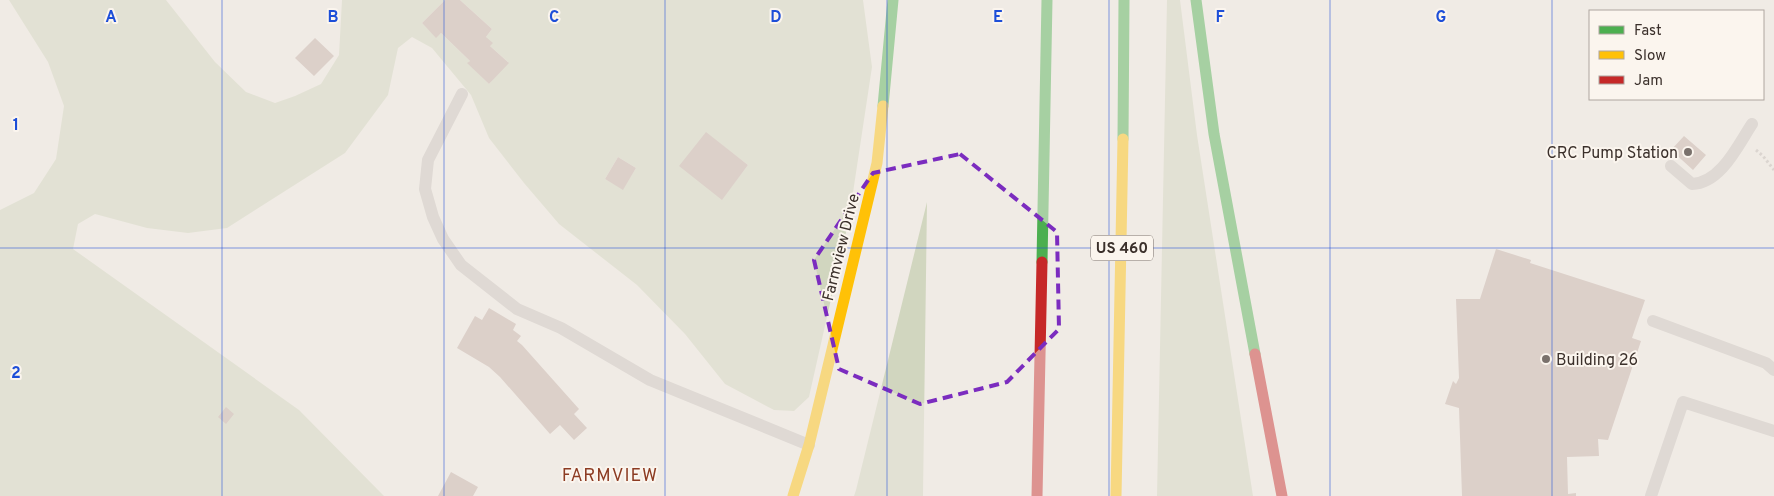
<svg xmlns="http://www.w3.org/2000/svg" width="1774" height="496" font-family="Overpass,sans-serif">
	<style>
		.green { fill: #d1d6bf; fill-rule: evenodd }
		.building { fill: #c3afa7 }
		.lines { fill: none; stroke-linecap: round; stroke-linejoin: round }
		.path { stroke: #c2bbb6; stroke-width: 3; stroke-dasharray: 2.5 2.5; stroke-linecap: butt }
		.lane { stroke: #c9c3be; stroke-width: 12 }
		.fast { stroke: #4caf50; stroke-width: 11 }
		.slow { stroke: #ffc107; stroke-width: 11 }
		.jam { stroke: #c62828; stroke-width: 11 }
		.marked { fill: none; stroke: #7b2cbf; stroke-width: 4; stroke-dasharray: 10 6; stroke-linejoin: round }
		.grid { fill: none; stroke: #1d4ed8; stroke-width: 1; stroke-opacity: 0.55 }
		.poi-dot { fill: #7a716c; stroke: #fbf5ee; stroke-width: 2 }
		.labels { text-anchor: middle; stroke-width: 4; stroke-linejoin: round; paint-order: stroke }
		.shield { fill: #fbf5ee; stroke: #756b66; stroke-width: 1 }
		.shield-label { font-size: 15px; font-weight: bold; fill: #3b302b }
		.poi-label { font-size: 16px; fill: #3b302b; stroke: #fbf5ee; text-anchor: end }
		.street-label { font-size: 16px; fill: #3b302b; stroke: #fbf5ee }
		.neighbourhood-label { font-size: 18px; letter-spacing: 1px; fill: #8c3b22; stroke: #fbf5ee }
		.grid-label { font-size: 16px; text-anchor: middle; font-weight: bold; fill: #1d4ed8; stroke: #fbf5ee; stroke-width: 4; stroke-linejoin: round; paint-order: stroke }
	</style>
	<rect width="100%" height="100%" fill="#f0ebe5"/>
	<!-- green -->
	<path class="green" d="M9,0H166L215,62L246,92L275,103L295,96L321,84L339,55L342,0H445L422,23L436,37L441,33L470,61L468,63L489,84L508,62L490,46L486,37L492,29L460,0H863L872,67L849,219L809,397L794,411L774,410L725,384L685,334L637,285L559,224L524,183L489,138L471,95L432,48L412,37L398,48L388,95L345,153L227,228L188,233L147,228L95,214L78,224L73,249L299,410L384,496H0V210L34,193L56,159L64,106L48,62ZM706,133L748,165L722,199ZM618,157L636,168L623,189L605,179Z
		M1167,0H1180L1197,135L1253,496H1157Z
		M927,202L923,496H854L856,490Z"/>
	<!-- building -->
	<path class="building" d="M445,0H460L492,29L486,37L493,43L490,46L509,63L489,84L467,63L470,61L441,33L436,38L422,23Z
		M315,38L334,56L314,76L295,58Z
		M706,132L748,165L722,200L679,166Z
		M1684,136L1706,155L1693,170L1671,150Z
		M618,157L636,168L623,190L605,179Z
		M1496,249L1531,260L1530,263L1645,300L1632,338L1641,341L1608,440L1598,439L1599,456L1567,457L1568,494L1576,493V496H1462L1459,408L1445,404L1453,381L1456,384L1459,378L1456,299H1480Z
		M489,308L516,324L513,330L521,336L517,341L522,345L579,409L574,414L587,428L574,440L560,425L550,434L500,377L489,367L457,348L475,316L482,320Z
		M226,407L234,414L226,424L218,417Z
		M451,472L478,487L473,496H438Z"/>
	<g class="lines">
		<!-- path -->
		<path class="path" d="M1756,150L1763,156L1774,170"/>
		<!-- lane -->
		<path class="lane" d="M462,94L428,160L425,189L433,217L443,239L461,265L517,309L561,328L650,380L809,445
			M1671,166L1692,184C1721,183 1738,145 1752,124
			M1653,321L1766,363L1774,370
			M1651,496L1683,402L1774,431"/>
		<!-- fast -->
		<path class="fast" d="M1196,0L1214,134L1255,354
			M883,106L893,0
			M1123,139L1124,0
			M1042,262L1047,0"/>
		<!-- slow -->
		<path class="slow" d="M793,496L809,445L877,163L883,106
			M1116,496L1123,139"/>
		<!-- jam -->
		<path class="jam" d="M1255,354L1282,496
			M1037,496L1042,262"/>
	</g>
	<!-- marked area -->
	<path d="M0 0H1774V496H0ZM960,154L1057,232L1059,329L1007,382L920,404L839,369L814,260L873,173Z" fill="#f0ebe5" fill-opacity=".55" fill-rule="evenodd"/>
	<path class="marked" d="M960,154L1057,232L1059,329L1007,382L920,404L839,369L814,260L873,173Z"/>
	<!-- grid -->
	<path class="grid" d="M222,0V496M444,0V496M665,0V496M887,0V496M1109,0V496M1330,0V496M1552,0V496M0,248H1774"/>
	<!-- markers -->
	<g class="poi-dot">
		<circle cx="1688" cy="152" r="5"/>
		<circle cx="1546" cy="359" r="5"/>
	</g>
	<g class="labels">
		<!-- shield labels -->
		<rect class="shield" x="1091" y="235.5" width="62" height="25" rx="4"/>
		<g class="shield-label">
			<text x="1122" y="253">US 460</text>
		</g>
		<!-- poi labels -->
		<g class="poi-label">
			<text x="1678" y="158">CRC Pump Station</text>
			<text x="1556" y="365" text-anchor="start">Building 26</text>
		</g>
		<!-- street labels -->
		<g class="street-label">
			<text transform="translate(840 247) rotate(-76)" y="6">Farmview Drive</text>
		</g>
		<!-- neighbourhood labels -->
		<g class="neighbourhood-label">
			<text x="610" y="481">FARMVIEW</text>
		</g>
	</g>
	<g class="grid-label">
		<text x="111" y="22">A</text>
		<text x="333" y="22">B</text>
		<text x="554" y="22">C</text>
		<text x="776" y="22">D</text>
		<text x="998" y="22">E</text>
		<text x="1220" y="22">F</text>
		<text x="1441" y="22">G</text>
		<text x="16" y="130">1</text>
		<text x="16" y="378">2</text>
	</g>
	<!-- legend -->
	<rect x="1589" y="10" width="175" height="90" fill="#fbf5ee" stroke="#aea6a0"/>
	<rect x="1599" y="26" width="25" height="8" fill="#4caf50" stroke="#aea6a0"/>
	<text x="1634" y="35" font-size="15" fill="#3b302b">Fast</text>
	<rect x="1599" y="51" width="25" height="8" fill="#ffc107" stroke="#aea6a0"/>
	<text x="1634" y="60" font-size="15" fill="#3b302b">Slow</text>
	<rect x="1599" y="76" width="25" height="8" fill="#c62828" stroke="#aea6a0"/>
	<text x="1634" y="85" font-size="15" fill="#3b302b">Jam</text>
</svg>
